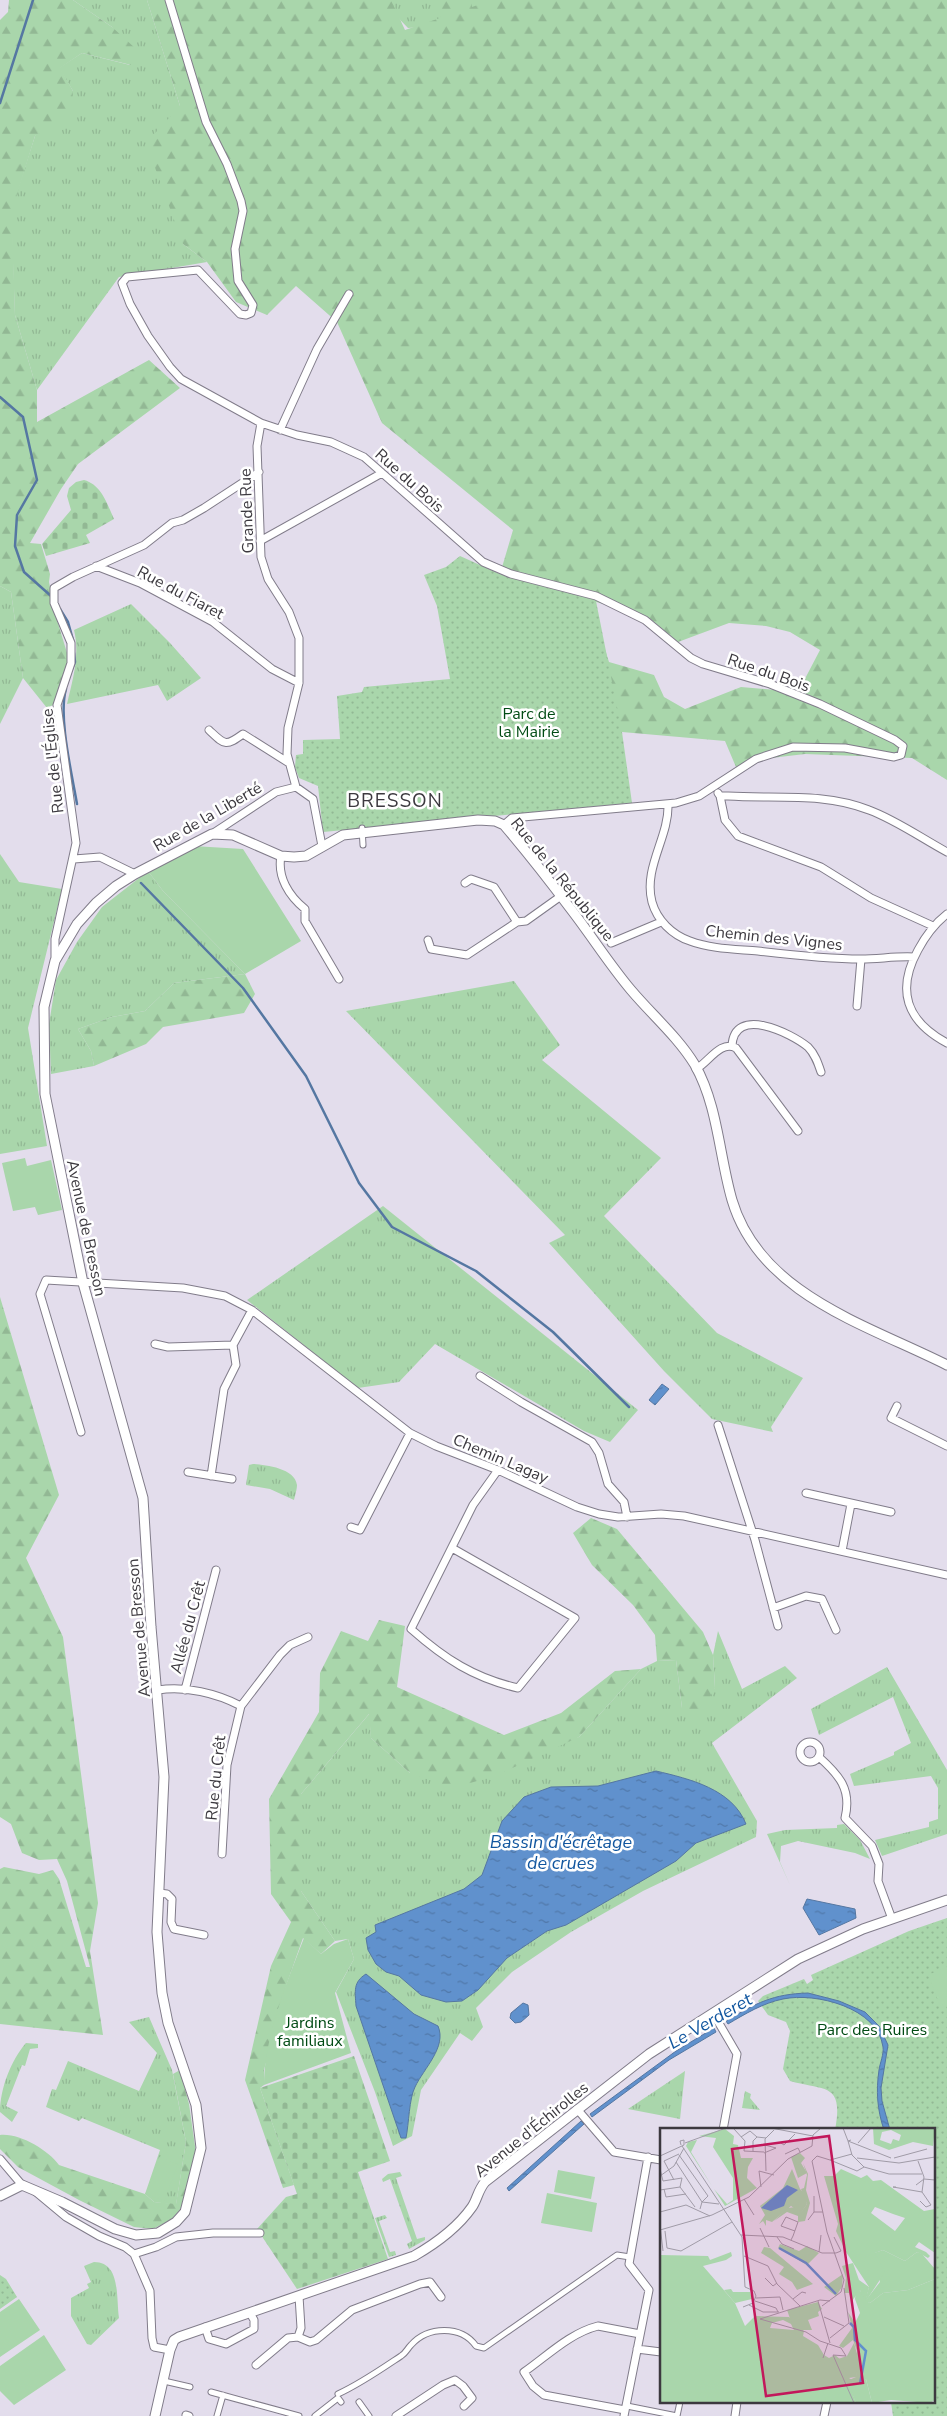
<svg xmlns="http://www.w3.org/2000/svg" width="947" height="2416" font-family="'Nunito Sans',sans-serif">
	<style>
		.grass { fill: url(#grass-tufts) }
		.forest { fill: url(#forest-firs) }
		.cemetery { fill: url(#cemetery-stones) }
		.park { fill: url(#park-dots) }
		.garden { fill: #a9d6ab }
		.water { fill: url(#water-ripples); stroke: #5577a2 }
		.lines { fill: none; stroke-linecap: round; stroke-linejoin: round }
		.stream { stroke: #5577a2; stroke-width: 2.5 }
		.pedestrian-casing { stroke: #817c8a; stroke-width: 7 }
		.minor-casing { stroke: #817c8a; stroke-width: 9 }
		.tertiary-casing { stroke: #817c8a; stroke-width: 11 }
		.pedestrian { stroke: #fff; stroke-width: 5 }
		.minor { stroke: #fff; stroke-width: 7 }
		.tertiary { stroke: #fff; stroke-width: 9 }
		.labels { text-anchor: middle; stroke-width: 5; stroke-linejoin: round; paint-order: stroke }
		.street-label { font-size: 16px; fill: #3c393f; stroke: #fff }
		.park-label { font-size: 16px; fill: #014b14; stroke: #fff }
		.water-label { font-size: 18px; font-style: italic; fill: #11569f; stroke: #fff }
		.quarter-label { font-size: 19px; letter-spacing: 1px; fill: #3c393f; stroke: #fff }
		.inset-river { fill: none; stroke: #6091cd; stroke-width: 2.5 }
		.inset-road { fill: none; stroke: #a09ba7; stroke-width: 1 }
		.view { fill: #c2185b; fill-opacity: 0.15; stroke: #c2185b; stroke-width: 2.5 }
		.inset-edge { fill: none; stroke: #3c393f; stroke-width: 2.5 }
	</style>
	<defs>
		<pattern id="grass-tufts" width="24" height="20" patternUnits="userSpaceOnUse" patternTransform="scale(1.25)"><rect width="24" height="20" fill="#a9d6ab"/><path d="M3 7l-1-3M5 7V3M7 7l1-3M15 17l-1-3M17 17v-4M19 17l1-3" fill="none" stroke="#92b894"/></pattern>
		<pattern id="forest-firs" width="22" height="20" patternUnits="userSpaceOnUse" patternTransform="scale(1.25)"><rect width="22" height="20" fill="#a9d6ab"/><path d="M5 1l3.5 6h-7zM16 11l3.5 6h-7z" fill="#92b894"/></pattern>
		<pattern id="cemetery-stones" width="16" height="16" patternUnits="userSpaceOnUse" patternTransform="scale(1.25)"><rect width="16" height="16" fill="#a9d6ab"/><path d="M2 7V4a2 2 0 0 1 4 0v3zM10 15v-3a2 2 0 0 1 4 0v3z" fill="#92b894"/></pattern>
		<pattern id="park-dots" width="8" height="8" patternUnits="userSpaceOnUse" patternTransform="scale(1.25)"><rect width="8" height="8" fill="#a9d6ab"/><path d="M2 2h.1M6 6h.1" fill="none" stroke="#92b894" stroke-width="1.8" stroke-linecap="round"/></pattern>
		<pattern id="water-ripples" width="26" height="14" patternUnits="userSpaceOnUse" patternTransform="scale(1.25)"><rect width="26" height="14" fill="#6091cd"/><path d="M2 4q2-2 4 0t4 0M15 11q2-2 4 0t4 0" fill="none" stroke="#5077a8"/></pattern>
	</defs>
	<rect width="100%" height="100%" fill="#e3ddec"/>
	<!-- grass -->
	<path class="grass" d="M73,0H147L180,106L183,244L207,262L119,277L37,390L15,315L11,211L35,136L73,91L59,68L82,53L130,65L112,27Z
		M381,0H783L408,28Z
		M0,586L11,592L23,678L0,724Z
		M131,604L170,643L201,678L167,701L158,685L67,704C73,679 80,655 74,630Z
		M0,854L19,882L62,889L28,1028L47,1146L0,1154Z
		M148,871L163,891L245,974L174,983L145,1011L112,1017L78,1029L91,1051L94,1066L51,1074L49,1024L56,980L77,942L102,907Z
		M514,981L560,1045L542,1060L661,1158L604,1216L717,1333L803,1378L771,1427L773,1432L712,1419L664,1371L549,1243L565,1235L346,1011Z
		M383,1206L638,1410L610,1442L584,1431L435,1344L399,1382L358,1388L247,1300Z
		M253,1464C265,1465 295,1468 297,1485C297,1489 295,1496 294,1500L270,1489L246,1485L249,1465Z
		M718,1631L742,1689L785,1666L797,1678L712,1743L757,1821L756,1837L643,1891L571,1932L512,1972L476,2008L483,2027L472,2041L460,2033L421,2090L412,2136L393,2146L375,2092L336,1992L354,1959L348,1939L335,1941L301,1891V1794L370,1713L371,1738L410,1773L579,1737L641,1669L657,1661L676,1660L682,1708L715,1688L713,1655Z
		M887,1667L947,1770V1834L882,1856L875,1840L929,1827V1822L938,1819V1788L931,1776L854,1786L850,1774L894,1755V1752L911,1743L893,1697L819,1735L811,1709Z
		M844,1824L860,1840L870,1859L855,1853L798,1841L781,1846L780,1862L790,1885L767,1834L785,1830L837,1828V1825Z
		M149,2017L172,2070L186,2142L176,2205L154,2202L145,2194L160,2150L82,2118L79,2121L46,2107L52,2089L56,2090L68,2061L139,2091L157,2053L129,2022Z
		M26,2043L38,2044V2048L30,2049L25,2066L22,2065L6,2106L18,2112L12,2122L0,2112C0,2089 11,2060 26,2043Z
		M685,2071L680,2119L628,2109Z
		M745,2091L751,2094L750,2098L760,2110L742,2108Z
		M400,2172L402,2176L396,2178L417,2239L425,2237V2240L409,2249L407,2244L412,2241L390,2179L383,2182L382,2179L388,2174Z
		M385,2215L387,2218L379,2221L390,2252L395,2251L396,2255L389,2257L375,2218Z
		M94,2262C121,2262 116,2298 119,2318L91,2345L87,2344L71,2316V2298L89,2288L87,2284L91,2282L84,2266Z"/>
	<!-- forest -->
	<path class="forest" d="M9,0H73L112,27L135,48L131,65L82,53L60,68L73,91L71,119L35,136L12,211L15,315L37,390V422L149,360L180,388L78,464L61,489L30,543L41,544L50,574L49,582L57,620L71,666L55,704L47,708L23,678L11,592L0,586V20L8,12Z
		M147,0H391L405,30L440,18L442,0H472V7L492,0H947V780L912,758L805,754L771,758L736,767L725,741L622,732L549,642L591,605L609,662L654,675L664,697L685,709L741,687L798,692L820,650L790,632L766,626L729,623L678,642L648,617L500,574L513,530L382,423L337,322L296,286L267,315L236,302L207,262L183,244L146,143L180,106Z
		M245,974L255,994L244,1013L163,1027L146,1044L94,1066L91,1051L78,1029L112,1017L145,1011L174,983Z
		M0,1297L59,1495L26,1558L63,1637L98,1903L90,1951L103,2035L0,2024V1869L4,1867L39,1874L53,1870L59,1879L86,1967H90L67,1881L57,1859L39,1860L22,1853L11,1824L0,1817Z
		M591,1518L617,1529L703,1632L713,1655L715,1688L696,1722L682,1708L676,1660L657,1661L655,1635L633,1605L592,1565L573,1533Z
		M379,1620L405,1626L397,1687L504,1735L561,1713L615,1671L641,1669L579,1737L495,1776L452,1788L410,1773L371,1738L369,1714L301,1794V1891L335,1941L321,1954L303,1938L287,1983L264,2070V2085L260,2088L294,2185L283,2188L245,2080L271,1966L291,1922L271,1894L269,1799L319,1712L320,1673L341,1631L368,1641Z
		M180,2070L189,2104L196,2153L184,2205L172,2219L153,2229L134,2227L79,2200L18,2167L0,2149V2135C20,2133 48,2150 59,2165L145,2194L154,2202L176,2204L186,2142L173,2074Z"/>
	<!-- cemetery -->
	<path class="cemetery" d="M84,480C102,485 107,504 114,519L86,535L90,543L46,556L42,544L71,510L67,496L69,488L76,482Z
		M354,2056L390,2161L358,2172L388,2259L297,2289L257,2229L286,2197L297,2194L260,2088Z"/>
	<!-- park -->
	<path class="park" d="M460,556L500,574L596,601L622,732L632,803L323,832L318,786L299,778L295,767L296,755L303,754V740L340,739L337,696L362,692L364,687L450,679L437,606L424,575L446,567Z
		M947,1918V2416H893L891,2402H933V2130H835C844,2082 825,2091 790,2081L783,2069L790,2031L786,2022L768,2015L758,2001L763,1996L804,1979L807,1984L813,1980L811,1975L909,1931Z
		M0,2275L6,2279L17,2297L0,2309Z"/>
	<!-- garden -->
	<path class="garden" d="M193,846L243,849L301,941L245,974L163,891L148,871Z
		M25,1158L27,1166L51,1160L62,1210L38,1215L35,1207L13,1211L2,1163Z
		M304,1938L321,1954L334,1944L348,1939L354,1959L335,1993L351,2053L264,2085C264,2037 287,1982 304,1938Z
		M947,1967V2005L941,2008L928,1975Z
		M159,2157L178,2164L164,2201L146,2194Z
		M558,2170L595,2177L591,2199L554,2192Z
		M547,2193L597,2203L592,2232L541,2223Z
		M19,2299L40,2330L0,2357V2312Z
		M44,2335L66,2370L14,2405L0,2391V2366Z"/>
	<!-- water -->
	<path class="water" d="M662,1384L669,1389L655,1405L649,1400Z
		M656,1771C690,1779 732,1789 746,1824L696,1843L676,1861L566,1925L547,1931L507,1958L478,1990L462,2001L446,2002L421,1995L399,1976L386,1972L376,1964L368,1950L366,1938L376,1932L375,1925L464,1889L482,1875L502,1821L524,1797L551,1787L598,1786Z
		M807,1899L855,1909L856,1918L819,1935L803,1908Z
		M366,1974L414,2014L438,2026C447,2047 424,2068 415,2087C409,2099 409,2123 406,2138H401L356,2006C355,1991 353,1982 366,1974Z
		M808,1993L839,2001L865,2012L879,2026L888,2045L881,2088L882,2101L890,2130H884C877,2109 876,2091 879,2070C880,2063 884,2054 883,2047C878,2008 816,1992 783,1999C763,2003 745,2014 728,2024L726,2021C756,2003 773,1994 808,1993Z
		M523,2003L528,2005L529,2015L521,2022L515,2023L510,2018L511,2013Z
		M714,2028L716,2032L669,2060L592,2117L590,2114L676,2051Z
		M581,2121L584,2124L509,2191L507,2188Z"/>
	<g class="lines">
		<!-- stream -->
		<path class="stream" d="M0,103L33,0
			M0,397L23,417L37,480L17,515L15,546L24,572L51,596
			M60,609L68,622L73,640
			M72,669L75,662L74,653
			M66,689C58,717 72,774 77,804
			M141,883L243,988L306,1076L359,1183L392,1227L476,1271L553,1332L629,1407"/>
		<!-- pedestrian casing -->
		<g class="pedestrian-casing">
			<path id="pedestrian" d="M362,828L363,845
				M164,2381L190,2387
				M211,2392L299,2416
				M338,2394C360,2384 380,2370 401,2356C406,2353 407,2349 411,2345C428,2326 461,2325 476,2346L484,2348L617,2255L630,2257
				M359,2402L369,2416
				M627,2406L677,2416
				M217,2416L223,2395
				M315,2416L338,2398L341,2402
				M677,2416L680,2402"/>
		</g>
		<!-- minor casing -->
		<g class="minor-casing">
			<path id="minor" d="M169,0L206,122L227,164L241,201L243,211L235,249L238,281L253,305L251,313L246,315L240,314L198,270L127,277L122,283L130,304L148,336L170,367L181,379L261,423L297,435L331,442L364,457L483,562L511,574L596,596L645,620L691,658L703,664L770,684L820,704L895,740L903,746L901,755L894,757L845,748L793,747L756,759L699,796L676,803L512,818L504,825
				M261,423L257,446L261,557L268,579L289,612L299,638V683L288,728L287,754L296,787L313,799L322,846
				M280,430L317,349L349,294
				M260,541L382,473
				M96,566L140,583L213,622L272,669L299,683
				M209,730C225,745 225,747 243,734L289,763
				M718,793L720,796H728C775,799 824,792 869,810C896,820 921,838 947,852
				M720,796L725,820L738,836L821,867L871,898L933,926
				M668,805C669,837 643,868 652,902C657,920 672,935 690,941C711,949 736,949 758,951C792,955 827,959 861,959C879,959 896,956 914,957
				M212,834L276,792L296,787
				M281,856C277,877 289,896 305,909V921L339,979
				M74,859L100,857L135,874
				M465,883L471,879L494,887L517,922
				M947,914C934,924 926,935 918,950C896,990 906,1021 947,1043
				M428,940L431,949L467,955L517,922L526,921L561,896
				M611,943L661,922
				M55,960V939L76,843L57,705L71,663V643L54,603V588L73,577L144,545L172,523L183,520L204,508L259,472
				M857,1006L861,959
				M732,1046C734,1005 791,1033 808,1047C815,1054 818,1063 821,1072
				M696,1069C709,1062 720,1040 736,1048L798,1131
				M155,1344L168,1347L233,1345
				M480,1376L521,1402L592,1442L599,1453L608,1484L624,1502L627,1517
				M897,1406L891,1418L947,1446
				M718,1425L755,1540L778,1626
				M81,1432L40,1294L46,1280L183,1288L225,1296L252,1310L410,1433L436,1446L498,1470L577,1507L599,1514L618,1517L661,1514L684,1516L947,1575
				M188,1472L232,1479
				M211,1476L224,1389L236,1365L233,1345L252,1310
				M806,1493L891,1512
				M351,1527L360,1530L410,1433
				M452,1548L575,1618L518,1688C474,1678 445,1659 411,1629L473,1505L498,1470
				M842,1551L851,1504
				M773,1608L806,1596L822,1599L836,1630
				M158,1690C186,1686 216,1693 241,1706L280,1655L290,1645L308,1637
				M185,1690L216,1570
				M800 1752a10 10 0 1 1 20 0a10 10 0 1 1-20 0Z
				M819,1757C839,1775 852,1789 845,1818L872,1846L879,1864L878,1881L892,1919
				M222,1854L227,1765L241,1706
				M159,1893L167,1894L172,1899L171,1922L174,1929L204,1935
				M713,2013L737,2054L723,2130
				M577,2109L614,2152L661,2160
				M0,2159L22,2185
				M36,2192L66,2217L99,2236L125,2247L134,2254L150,2291L152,2338L154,2347L170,2350
				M134,2254L156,2247L176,2237L213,2233H260
				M299,2296L301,2328L298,2337L310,2342L316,2340L352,2310L420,2284L430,2282L441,2297
				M205,2327L209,2339L226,2344L254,2329V2320L250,2313
				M637,2349L661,2352
				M256,2365L288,2338L298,2337
				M625,2410L544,2395L533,2386L524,2372C547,2356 570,2333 598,2326L640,2334
				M186,2415L189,2416
				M396,2416L443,2385L455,2380L463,2386L472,2398L464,2406
				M624,2416L649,2290L629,2264L648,2157
				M735,2416L737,2402
				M824,2416L827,2402"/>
		</g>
		<!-- tertiary casing -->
		<g class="tertiary-casing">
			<path id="tertiary" d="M0,2196L22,2185L62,2202L115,2229L136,2235L158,2233L176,2222L185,2212L201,2148L196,2105L168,2023L162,1993L157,1932L164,1777L151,1627L143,1498L83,1283L45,1094L44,1007L55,961L77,924L96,903L116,886L135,874L212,834L233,835L281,856L294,857L306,856L343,835L478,820L495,821L504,825C527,852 549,880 570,908C591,935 609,964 631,990C652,1015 678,1037 695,1065C718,1106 719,1155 732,1200C760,1295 868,1325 947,1365
				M155,2416L170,2350L174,2340L179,2337L414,2256C435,2244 458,2227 472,2207C477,2200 478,2190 485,2182L649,2054L798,1959L863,1929L947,1900"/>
		</g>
		<!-- pedestrian -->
		<use href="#pedestrian" class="pedestrian"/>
		<!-- minor -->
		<use href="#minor" class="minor"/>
		<!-- tertiary -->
		<use href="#tertiary" class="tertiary"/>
	</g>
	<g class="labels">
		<!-- street labels -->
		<g class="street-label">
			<text transform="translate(410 480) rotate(42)" y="6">Rue du Bois</text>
			<text transform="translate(246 511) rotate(-92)" y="6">Grande Rue</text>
			<text transform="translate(181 592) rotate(28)" y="6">Rue du Fiaret</text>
			<text transform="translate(769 672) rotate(19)" y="6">Rue du Bois</text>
			<text transform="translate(52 761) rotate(-96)" y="6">Rue de l'Église</text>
			<text transform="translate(207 816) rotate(-30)" y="6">Rue de la Liberté</text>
			<text transform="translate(563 879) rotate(51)" y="6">Rue de la République</text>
			<text transform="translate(774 937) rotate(6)" y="6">Chemin des Vignes</text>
			<text transform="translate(87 1228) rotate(78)" y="6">Avenue de Bresson</text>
			<text transform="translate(501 1458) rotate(23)" y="6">Chemin Lagay</text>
			<text transform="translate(187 1627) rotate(-75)" y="6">Allée du Crêt</text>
			<text transform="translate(138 1628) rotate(-95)" y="6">Avenue de Bresson</text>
			<text transform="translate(215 1778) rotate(-84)" y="6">Rue du Crêt</text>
			<text transform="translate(531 2129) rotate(-39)" y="6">Avenue d'Échirolles</text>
		</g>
		<!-- park labels -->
		<g class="park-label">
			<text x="529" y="719">Parc de<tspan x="529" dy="18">la Mairie</tspan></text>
			<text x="310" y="2028">Jardins<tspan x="310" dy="18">familiaux</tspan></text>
			<text x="872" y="2035">Parc des Ruires</text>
		</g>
		<!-- water labels -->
		<g class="water-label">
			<text x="561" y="1848">Bassin d'écrêtage<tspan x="561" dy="21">de crues</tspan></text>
			<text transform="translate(710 2021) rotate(-30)" y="6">Le Verderet</text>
		</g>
		<!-- quarter labels -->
		<g class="quarter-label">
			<text x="395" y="807">BRESSON</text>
		</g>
	</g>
	<!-- overview -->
	<g transform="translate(660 2128)">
		<rect width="275" height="275" fill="#e3ddec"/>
		<path d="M37,12L31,24L52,58L26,18L28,14ZM132,41L140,61L145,66L147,76L141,85L131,78L112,94L106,92V98L103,93L99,96L105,87L100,78L123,60ZM120,116L139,123L147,118L159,125L147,137L118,120ZM104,119L110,120L153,156L137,162L132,154L119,146L124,139L101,125ZM223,122L245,133L257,124L262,126L275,141V151L248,162L223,165L210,175L203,173L200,162L192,173L189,165H184L186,150L182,138L193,135L199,152L209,159L206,172L220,154L214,125ZM183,146L182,159L176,168L164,159ZM71,161L73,164H90L92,171L75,175L64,162ZM194,215L199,233L196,249L189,250L200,257L206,251L212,275H196L178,231L187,228ZM161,258L183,275H103V270Z" fill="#a9d6ab"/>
		<path d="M275,0L273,18L253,14L229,22L214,16L213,0ZM231,2L241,7L239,13L233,11L231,16L220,12L222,4ZM143,35L148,46L146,62L150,75L145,93L138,94V88L127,84L114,93L127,80L136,79L141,84L147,76L141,61L144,60L147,47ZM181,41L201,50L207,47L213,53L221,52L264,83L275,81V125L259,114L255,119L266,124L270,128L268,130L257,124L245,133L223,122L215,125L225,144L206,173L210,175L223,165L248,162L275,151V272L270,275L231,272L212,275L206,251L202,258L189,252L196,249L197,223L193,212L183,220L179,218L192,200L188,184L195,195L200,185L195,171L196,163L200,162L205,173L209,159L186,124L176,103L178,96L164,48H174ZM215,79L233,86L245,90L235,103L211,85ZM71,124L72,128L66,132L43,138L75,175L85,198L95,188L129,189L144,203L143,208L158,217L164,227L169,230L175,227L181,232L196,275H167L161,258L158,259V275H141L151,269L155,261L131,275H122L117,269L106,275H0V127L48,128L50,132ZM123,192L131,196L134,202L110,200L112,195Z" fill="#a9d6ab" fill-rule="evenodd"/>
		<path d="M140,25L145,30L141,35L147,45L138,50L131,29Z" fill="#a9d6ab"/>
		<path d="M65,1L74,8L73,16L78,17L81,30H93L88,39L87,50L97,60L65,78L54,61L67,76L73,72V50L53,19L56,10L39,8ZM158,174L162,181L158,184L159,188L148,192L152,202H134L127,182Z" fill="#a9d6ab"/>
		<path d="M127,57L138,62L127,70L124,78L111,83L101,80Z" fill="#6091cd"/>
		<path class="inset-river" d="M119,120L146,135L176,166M190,195L194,199L195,212L206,223L200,256"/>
		<path class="inset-road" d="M111,0L153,8M183,0L188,13L231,30M74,1L85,13L84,23L104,24M81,9L90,3L97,9L106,10M191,12L188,13L192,27L204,39L229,46H262M25,15L66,0M121,15L124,17L135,6M198,15L211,0M22,18L82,109L85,159L94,163L96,168L93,175L83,179M93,23V13L97,9M104,25L116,20L105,17M125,26L138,20L140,24M19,27L48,68L42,74L59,76M0,28L24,17V12L20,13L21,17M197,30L239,35L275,29M234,30L267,21M170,32L197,43L204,39M258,33L264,49L262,64M16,34L42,74L40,81M0,41L3,53L22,50L20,59M106,43L105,11L114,2M0,48L14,38L24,20M14,52L4,33L19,26M256,57L264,51L275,52M101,59L99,43L114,47M236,59H233L262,64M4,61L6,69L26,66M0,62L20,59L35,79M154,68V84M84,71L94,87M260,73L266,79L271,77L262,64M0,84L26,77L50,88M148,92L154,84H163M0,97L3,123M100,100L109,119M0,102L52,87L89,69L128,31L152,18L153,7L161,0M5,103L7,120L21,123L72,94M81,107L123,109L162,125H176M117,109L122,116L134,121M174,109L181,123L176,125M131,112L133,108L138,94L126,89L121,98L135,103M159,124L161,107M84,128L108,138L117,156L140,178M105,150L113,158L117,155M96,170L120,169L123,182M133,171L142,164L146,165M95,173L116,180L118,184M158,173L170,215M170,173L160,172L100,191L146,204L160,213L181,220L186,228L173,227L194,275M89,177L103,184H119M162,178L181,164L184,152L167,104L152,33L157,28L170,32L192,26M164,189L184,198M170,210L189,195L184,160M163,230L168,215"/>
		<path class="view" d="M169,8L203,255L106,268L72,21Z"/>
		<rect width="275" height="275" class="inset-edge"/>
	</g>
</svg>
